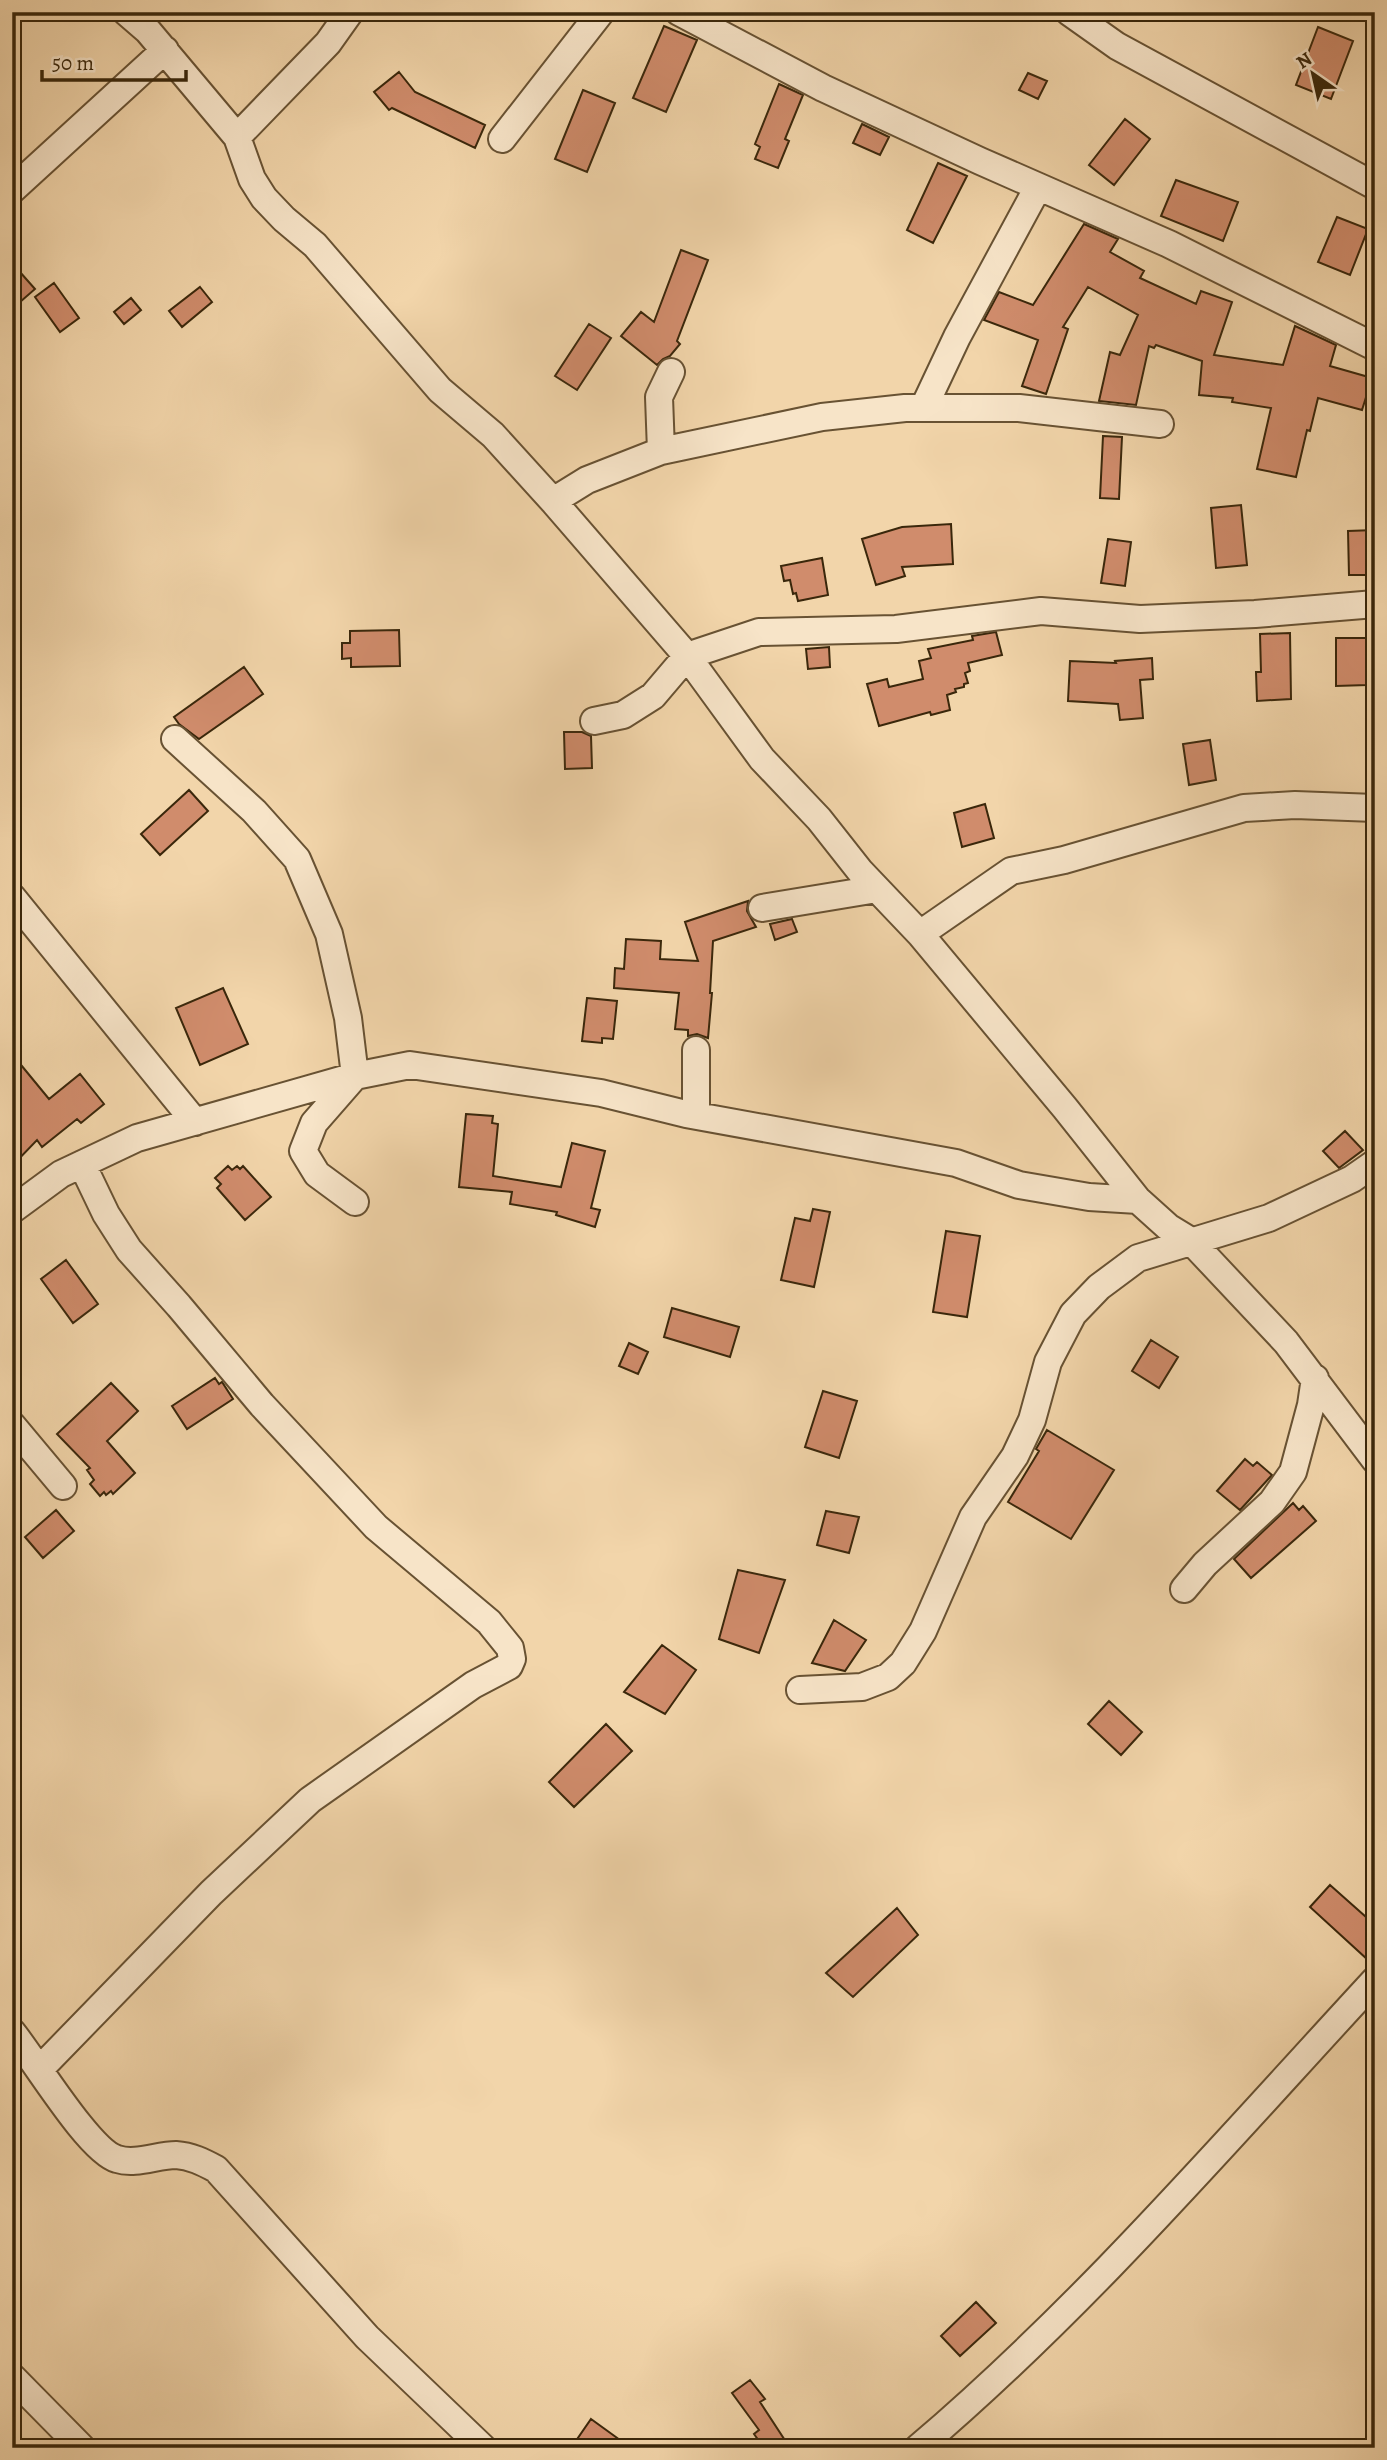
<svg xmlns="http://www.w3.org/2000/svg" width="1387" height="2460" font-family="Alegreya,serif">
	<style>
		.building { fill: #d08c6c; stroke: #3a270b; stroke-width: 2 }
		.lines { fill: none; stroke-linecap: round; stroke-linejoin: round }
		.minor-casing { stroke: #685233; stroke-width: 30 }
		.minor { stroke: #f7e4c8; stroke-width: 26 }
	</style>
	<rect width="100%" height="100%" fill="#f2d5aa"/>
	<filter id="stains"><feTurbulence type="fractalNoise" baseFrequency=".00286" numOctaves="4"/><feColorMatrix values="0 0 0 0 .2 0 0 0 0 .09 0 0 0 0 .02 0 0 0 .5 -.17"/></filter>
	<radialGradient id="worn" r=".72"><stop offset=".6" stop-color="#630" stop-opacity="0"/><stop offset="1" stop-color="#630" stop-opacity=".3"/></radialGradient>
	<!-- building -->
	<path class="building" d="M664,26L697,40L666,112L633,98Z
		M1318,27L1353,41L1331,99L1296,85Z
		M399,72L415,92L485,125L475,148L392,108L389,110L374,92Z
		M1028,73L1047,81L1038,99L1019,90Z
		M779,84L803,95L785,139L789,141L778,168L755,159L760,147L755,144Z
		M583,90L615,103L587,172L555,159Z
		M1125,119L1150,139L1114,185L1089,165Z
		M862,124L889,137L880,155L853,143Z
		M938,163L967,176L933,243L907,230Z
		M1176,180L1238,202L1223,241L1161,216Z
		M1337,217L1368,229L1350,275L1318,262Z
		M1084,224L1118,239L1110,252L1144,271L1140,278L1196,304L1201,291L1232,302L1214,355L1283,365L1295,326L1336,345L1330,366L1372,378L1362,410L1318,398L1310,431L1307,430L1296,477L1257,469L1271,408L1232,402L1233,398L1199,395L1202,361L1156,345L1154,348L1149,346L1136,405L1099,401L1110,352L1120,355L1138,315L1088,287L1063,327L1068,329L1046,394L1022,386L1038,340L984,320L999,292L1033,305Z
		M681,250L708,260L677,341L680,344L670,356L663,359L657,365L621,336L641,312L654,322Z
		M12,263L35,289L12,309Z
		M54,283L79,318L60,332L35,297Z
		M200,287L212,302L182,327L169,311Z
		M131,298L141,310L124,324L114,312Z
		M589,324L611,338L577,390L555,376Z
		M1103,436L1122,437L1119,499L1100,498Z
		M1241,505L1247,565L1216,568L1211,508Z
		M951,524L953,564L902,567L905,576L876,585L862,539L902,527Z
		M1375,530V575H1349L1348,531Z
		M1108,539L1131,542L1125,586L1101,583Z
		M822,558L828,595L798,601L796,593L793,594L790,580L784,581L781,566Z
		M399,630L400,666L351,667V658L342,659V643H350V631Z
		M996,632L1002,655L968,663L970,671L965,673L968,683L964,684V687L955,689L956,692L947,695L950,710L931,715L930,712L879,726L867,684L887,679L889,687L923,679L919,661L931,658L928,649L973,640L972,636Z
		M1290,633L1291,699L1257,701L1256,672H1261L1260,634Z
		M1336,638H1367V685L1336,686Z
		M829,647L830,667L808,669L806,649Z
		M1152,658L1153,679L1140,680L1143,718L1120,720L1118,704L1068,701L1070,661L1116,663L1115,661Z
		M244,667L263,694L199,739L179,724L174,717Z
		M564,732H582L591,736L592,768L565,769Z
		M1210,740L1216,780L1189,785L1183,744Z
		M189,790L208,811L160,855L141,834Z
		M985,804L994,838L962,847L954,813Z
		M748,901L747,911L756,927L713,941L710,993H712L708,1038L697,1034L688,1036V1030L675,1029L679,993L614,988L615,968L624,969L626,939L661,941L660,959L698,961L685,922Z
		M792,919L797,932L775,940L770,924Z
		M223,988L248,1044L200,1065L176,1008Z
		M587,998L617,1001L613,1039L602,1038V1043L582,1041Z
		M12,1054L49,1099L80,1074L104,1104L81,1123L77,1119L42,1147L37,1140L12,1166Z
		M466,1114L493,1116L492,1123L498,1124L493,1176L561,1187L572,1143L605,1151L591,1208L600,1210L595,1227L556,1215L557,1212L510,1204L512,1192L459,1187Z
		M1345,1131L1363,1150L1339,1168L1323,1151Z
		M228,1166L232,1170L237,1166L240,1169L243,1166L271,1197L245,1220L217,1188L221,1184L215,1178Z
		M813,1209L830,1212L814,1287L781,1280L795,1218L810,1221Z
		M946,1231L980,1236L967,1317L933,1312Z
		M66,1260L98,1304L73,1323L41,1279Z
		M672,1308L739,1327L730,1357L664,1337Z
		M1151,1340L1178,1357L1159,1388L1132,1371Z
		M629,1343L648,1352L638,1374L619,1366Z
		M215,1378L219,1384L222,1382L233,1399L187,1429L172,1406Z
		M111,1383L138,1411L107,1441L135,1473L113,1494L111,1491L106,1495L104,1492L100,1496L90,1484L94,1480L87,1470L90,1468L57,1434Z
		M823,1391L857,1401L839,1458L805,1447Z
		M1047,1430L1114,1470L1071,1539L1008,1502L1039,1451L1036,1449Z
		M1245,1459L1253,1466L1257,1462L1272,1475L1240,1510L1217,1491Z
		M1293,1503L1299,1510L1303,1506L1316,1521L1251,1578L1234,1559Z
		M56,1510L74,1531L43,1558L25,1537Z
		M826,1511L859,1517L849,1553L817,1545Z
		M738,1570L785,1580L759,1653L719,1639Z
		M834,1620L866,1640L845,1671L812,1663Z
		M662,1645L696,1670L665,1714L624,1692Z
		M1109,1701L1142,1732L1121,1755L1088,1724Z
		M606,1724L632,1751L574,1807L549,1782Z
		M1330,1885L1375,1925V1952L1368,1960L1310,1907Z
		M897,1908L918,1935L853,1997L826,1973Z
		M976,2302L996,2323L960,2356L941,2336Z
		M750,2380L765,2399L760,2402L790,2448H764L754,2434L759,2430L732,2393Z
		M591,2419L631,2448H571Z"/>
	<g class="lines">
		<!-- minor casing -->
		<g class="minor-casing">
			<path id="minor" d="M126,12L148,31L237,137L252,179L264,198L284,219L315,245L440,390L493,435L553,501L687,656L762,759L819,819L860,871L920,934L1065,1108L1138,1200L1168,1227L1191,1241L1286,1342L1375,1460
				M679,12L823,88L980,161L1169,244L1375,347
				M1069,12L1117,46L1375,186
				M237,137L328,43L350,12
				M502,139L601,12
				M12,190L165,50
				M924,407L957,337L1038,187
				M661,451L659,397L671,372
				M553,501L587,480L661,451L822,417L905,408H1019L1160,424
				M594,721L623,715L653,696L687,656L759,632L896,629L1041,611L1140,619L1255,614L1375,604
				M175,739L254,811L297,859L329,934L348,1018L355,1076L314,1123L303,1151L317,1174L355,1202
				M12,897L195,1122
				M762,908L877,889
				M920,934L1011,871L1064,860L1244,808L1295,805L1375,808
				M696,1050V1115
				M12,1210L61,1174L137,1138L355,1076L410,1065L601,1093L686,1114L956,1163L1019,1185L1089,1197L1138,1200
				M12,1425L63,1486
				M1184,1589L1205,1564L1272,1502L1293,1472L1311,1405L1315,1378
				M800,1690L862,1687L888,1677L903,1663L923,1631L973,1517L1015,1456L1032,1420L1048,1362L1073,1314L1099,1287L1138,1258L1269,1218L1352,1179L1375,1163
				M12,2032C34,2059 89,2151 117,2159C136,2165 157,2155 176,2155C191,2156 203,2162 216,2169L367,2337L483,2448
				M40,2069L211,1893L310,1800L473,1685L509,1666L512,1659L510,1648L489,1622L376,1527L262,1405L179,1306L129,1250L106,1214L82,1164
				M12,2377L82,2448
				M918,2448C1084,2307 1227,2140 1375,1980"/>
		</g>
		<!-- minor -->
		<use href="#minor" class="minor"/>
	</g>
	<!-- margin -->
	<rect width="1387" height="2460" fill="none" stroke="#f2d5aa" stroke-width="42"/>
	<rect x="14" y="14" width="1359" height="2432" fill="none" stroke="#3a270b" stroke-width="3.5"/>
	<rect x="21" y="21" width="1345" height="2418" fill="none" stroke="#3a270b" stroke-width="2"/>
	<!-- north arrow -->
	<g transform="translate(1313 74) rotate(326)" stroke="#f7e4c8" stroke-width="5" paint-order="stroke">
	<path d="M0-5L12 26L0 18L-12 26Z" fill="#3a270b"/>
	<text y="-10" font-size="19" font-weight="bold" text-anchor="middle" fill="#3a270b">N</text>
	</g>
	<!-- scale -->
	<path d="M42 70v10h144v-10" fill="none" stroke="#3a270b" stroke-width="3.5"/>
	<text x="52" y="70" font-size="21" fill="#3a270b" stroke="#f7e4c8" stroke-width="5" paint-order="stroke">50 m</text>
	<rect width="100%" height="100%" filter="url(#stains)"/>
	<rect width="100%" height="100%" fill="url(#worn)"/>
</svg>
